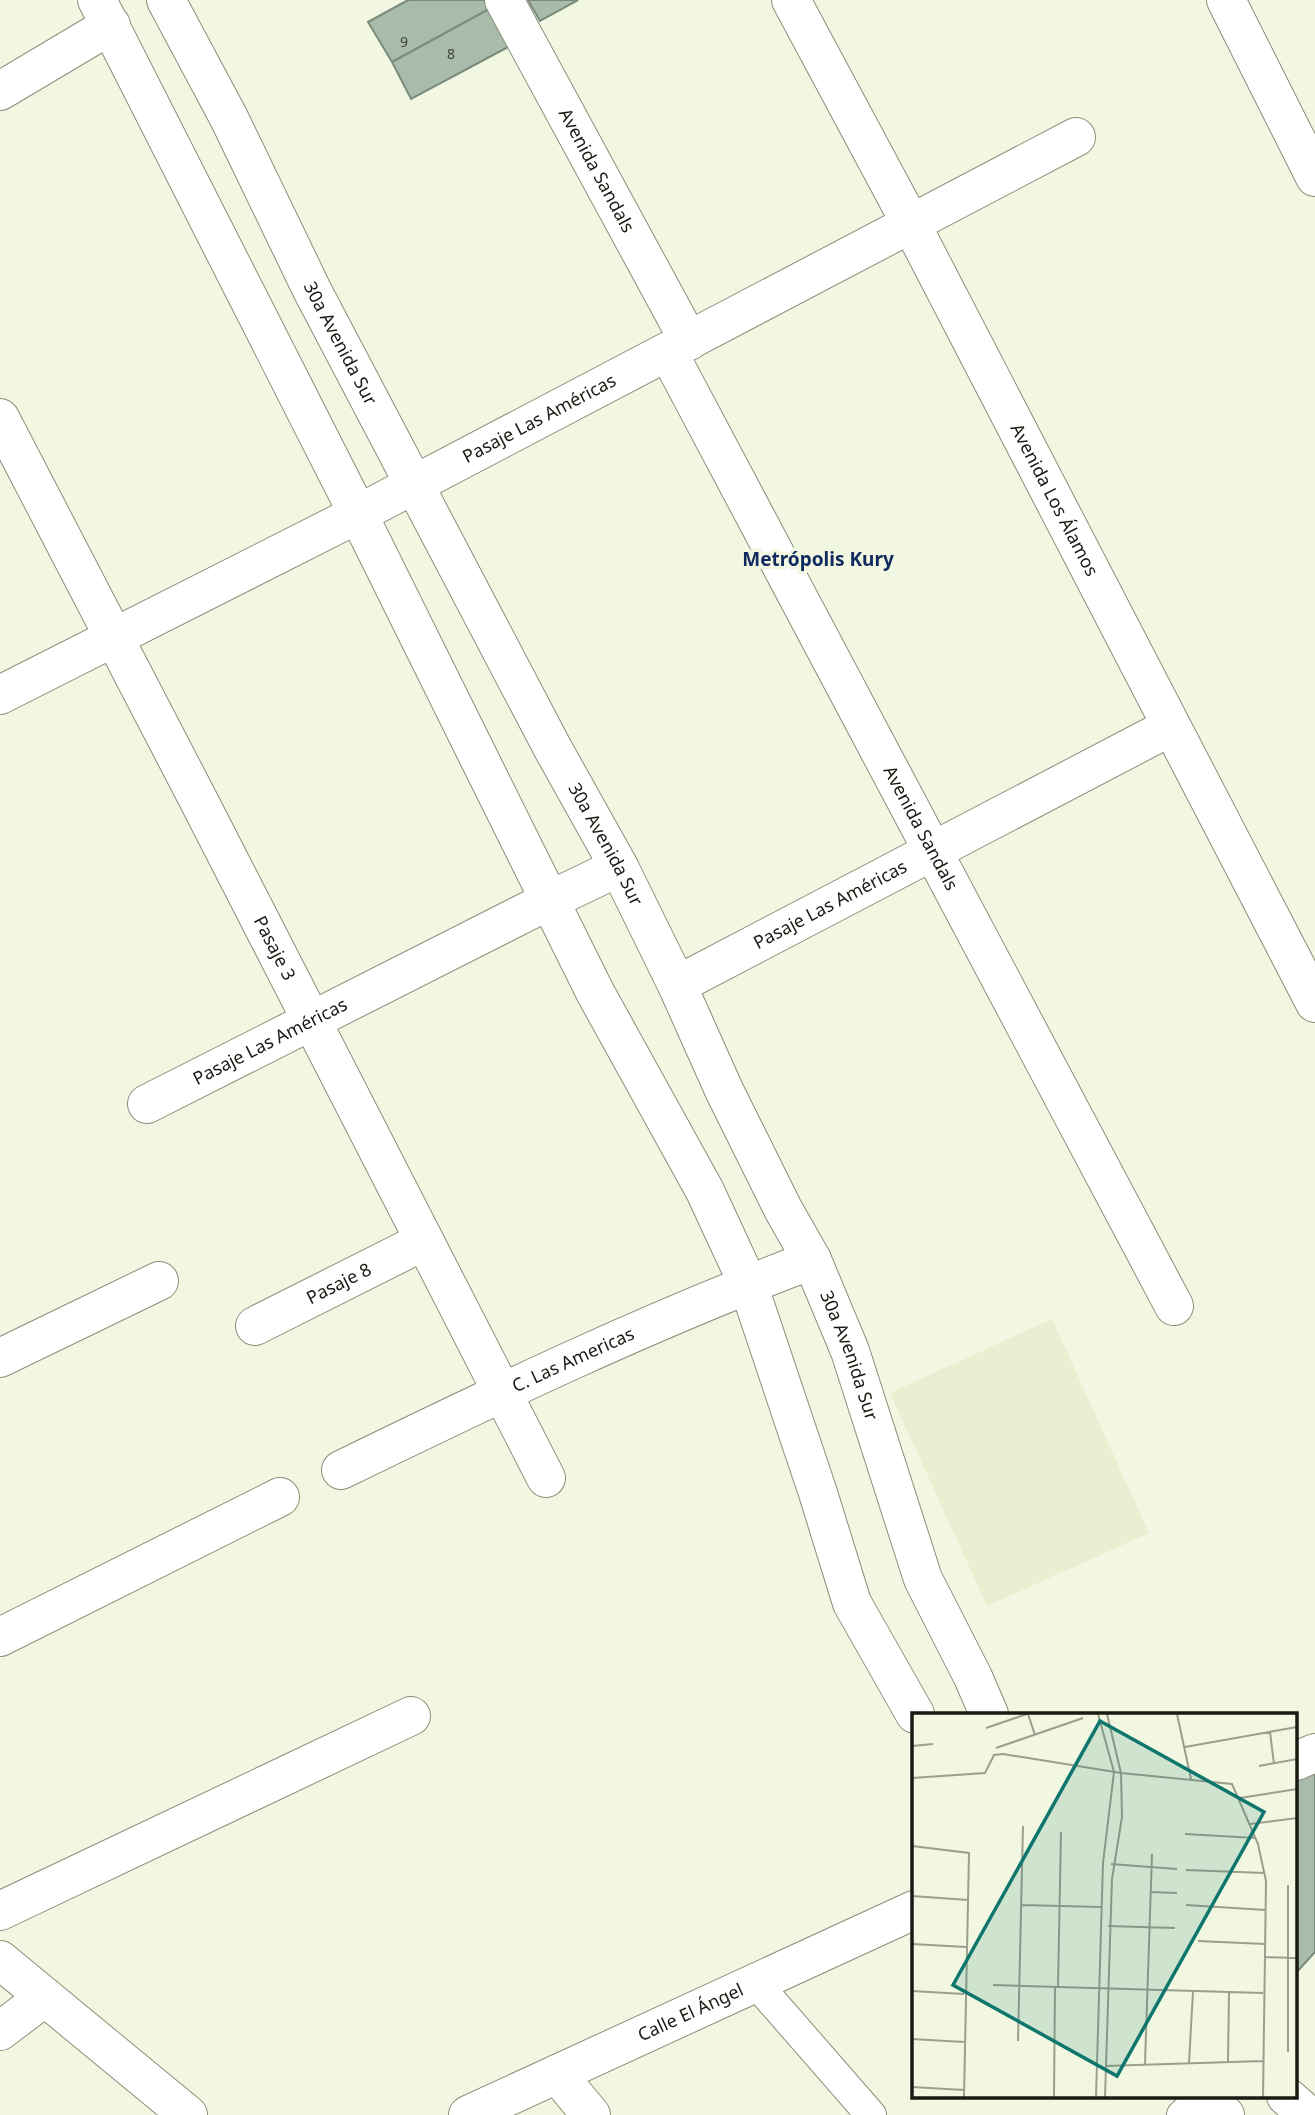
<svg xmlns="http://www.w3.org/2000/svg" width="1315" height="2115" font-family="'Noto Sans',sans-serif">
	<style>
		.built { fill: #e8f0d1 }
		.building { fill: #a9bcab; stroke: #7a8b7b; stroke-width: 2 }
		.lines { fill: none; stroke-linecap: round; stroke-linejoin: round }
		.pedestrian-casing { stroke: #8a907a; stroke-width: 32 }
		.minor-casing { stroke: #8a907a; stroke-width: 40 }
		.pedestrian { stroke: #fff; stroke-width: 30 }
		.minor { stroke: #fff; stroke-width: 38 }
		.labels { text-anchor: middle; stroke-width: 7; stroke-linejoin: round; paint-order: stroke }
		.number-label { font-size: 14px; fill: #3d4339 }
		.street-label { font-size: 18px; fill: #191b13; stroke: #f1f7e0 }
		.neighbourhood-label { font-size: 19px; font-weight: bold; fill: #10295e; stroke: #f1f7e0 }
		.inset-road { fill: none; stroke: #9b9f8e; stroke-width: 2 }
		.view { fill: #0f766e; fill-opacity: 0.15; stroke: #0f766e; stroke-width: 3.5 }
		.inset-edge { fill: none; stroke: #191b13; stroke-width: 3.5 }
	</style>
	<rect width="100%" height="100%" fill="#f1f7e0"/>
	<!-- built -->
	<path class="built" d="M1052,1319L1149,1533L987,1606L890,1393Z"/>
	<!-- building -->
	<path class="building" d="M408,0H484L489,9L392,62L368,22Z
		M528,0H578L540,21Z
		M489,9L510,46L411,99L392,62Z
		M1315,1772V1952L1296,1973V1781Z"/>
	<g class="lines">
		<!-- pedestrian casing -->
		<g class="pedestrian-casing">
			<path id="pedestrian" d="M755,1982L871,2115
				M1182,2115L1203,2096"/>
		</g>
		<!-- minor casing -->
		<g class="minor-casing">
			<g id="minor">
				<path d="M97,0L358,514L595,992L705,1191L748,1284L818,1493L852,1603L915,1714"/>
				<path id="s1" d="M166,0L229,118L312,290L552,747L619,867L677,985L724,1090L783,1209L812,1260L850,1351L923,1579L973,1677L989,1714"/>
				<path id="s2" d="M504,0L689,341"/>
				<path id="s3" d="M791,0L911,224L1315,1003"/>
				<path d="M1226,0L1315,177"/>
				<path d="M0,91L111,25"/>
				<path id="s4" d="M668,352L1174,1306"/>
				<path id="s5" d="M0,418L201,805L546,1478"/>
				<path id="s6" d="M0,695L358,514L1076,137"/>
				<path id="s7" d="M677,985L1170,727"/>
				<path id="s8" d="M147,1104L550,900L619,867"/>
				<path id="s9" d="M255,1326L424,1241"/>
				<path d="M0,1358L159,1281"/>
				<path id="s10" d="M341,1470C495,1395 651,1320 812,1260"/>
				<path d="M0,1637L280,1497"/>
				<path d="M1296,1761L1315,1753"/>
				<path d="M0,1911L411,1716"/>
				<path d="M0,1960L188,2115"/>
				<path d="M0,2031L45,1997"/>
				<path d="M557,2074L591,2115"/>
				<path d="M1204,2096L1225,2115"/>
				<path d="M1286,2096L1308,2115"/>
				<path id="s11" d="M468,2115L914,1910"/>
			</g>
		</g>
		<!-- pedestrian -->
		<use href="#pedestrian" class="pedestrian"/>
		<!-- minor -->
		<use href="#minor" class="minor"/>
	</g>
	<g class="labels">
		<!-- number labels -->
		<g class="number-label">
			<text x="404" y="47">9</text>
			<text x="451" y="59">8</text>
		</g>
		<!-- street labels -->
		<g class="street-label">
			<text dy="6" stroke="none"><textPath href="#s2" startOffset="194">Avenida Sandals</textPath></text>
			<text dy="6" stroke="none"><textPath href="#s1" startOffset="385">30a Avenida Sur</textPath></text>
			<text dy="6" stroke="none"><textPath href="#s6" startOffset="606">Pasaje Las Américas</textPath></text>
			<text dy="6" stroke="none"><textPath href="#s3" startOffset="565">Avenida Los Álamos</textPath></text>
			<text dy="6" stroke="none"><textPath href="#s4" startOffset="539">Avenida Sandals</textPath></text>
			<text dy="6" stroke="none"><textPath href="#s1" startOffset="952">30a Avenida Sur</textPath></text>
			<text dy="6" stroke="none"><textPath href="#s7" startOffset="173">Pasaje Las Américas</textPath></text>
			<text dy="6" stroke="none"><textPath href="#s5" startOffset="597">Pasaje 3</textPath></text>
			<text dy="6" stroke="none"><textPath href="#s8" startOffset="138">Pasaje Las Américas</textPath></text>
			<text dy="6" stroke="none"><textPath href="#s9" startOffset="94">Pasaje 8</textPath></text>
			<text dy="6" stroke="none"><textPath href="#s1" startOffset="1519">30a Avenida Sur</textPath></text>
			<text dy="6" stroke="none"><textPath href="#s10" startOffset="257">C. Las Americas</textPath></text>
			<text dy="6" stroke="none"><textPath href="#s11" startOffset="245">Calle El Ángel</textPath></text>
		</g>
		<!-- neighbourhood labels -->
		<g class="neighbourhood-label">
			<text x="818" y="566">Metrópolis Kury</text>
		</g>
	</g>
	<!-- overview -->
	<g transform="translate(912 1713)">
		<rect width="385" height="385" fill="#f1f7e0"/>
		<path class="inset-road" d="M116,1L123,22M265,1L279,66M74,15L115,1M358,19L362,51M0,33L21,31M273,34L385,14M84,35L171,5M347,53L385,46M0,65L73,60L82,42L91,41L209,60L320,71L346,131L354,168L351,384M328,85L385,76M338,111L385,105M273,121L344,125M0,133L57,140L52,384M199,151L265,156M274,157L353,160M376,172V339M238,179L265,180M0,183L56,187M110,192L189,194M274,192L354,197M196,213L263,215M286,228L353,231M0,231L54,234M352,244L385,245M81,272L351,280M146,273L149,119M0,278L52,281M0,326L52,329M106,328L111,113M316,349L317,279M277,350L281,278M233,351L240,141M193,353L351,348M0,374L52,377M142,384L143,273M184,384L191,150L202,59L186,1M193,384L200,166L210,104L209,60L195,1"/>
		<path class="view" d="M188,8L352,99L205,363L41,272Z"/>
		<rect width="385" height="385" class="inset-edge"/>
	</g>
</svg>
